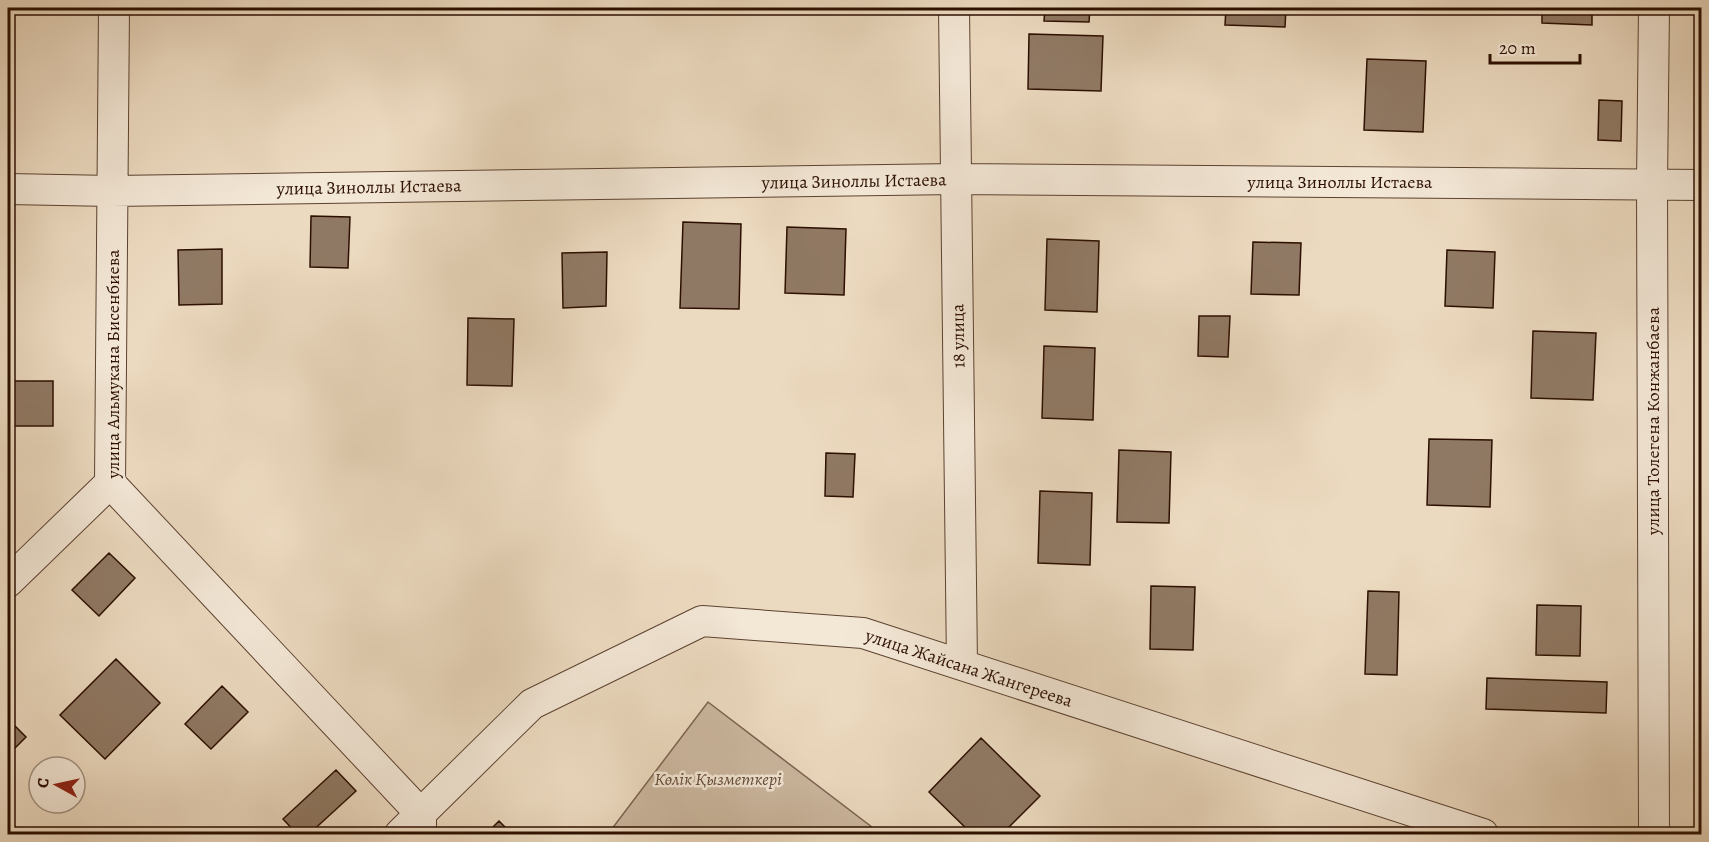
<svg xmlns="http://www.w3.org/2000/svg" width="1709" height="842" font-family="Alegreya,serif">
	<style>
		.green { fill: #cbb79f; stroke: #7c6350; stroke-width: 1.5 }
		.building { fill: #907964; stroke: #2c0f00; stroke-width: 1.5 }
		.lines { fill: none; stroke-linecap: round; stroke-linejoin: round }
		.street-casing { stroke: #5c4230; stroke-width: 32 }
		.street { stroke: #f3e7d6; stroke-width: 30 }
		.labels { text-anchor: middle; stroke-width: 5; stroke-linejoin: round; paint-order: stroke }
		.street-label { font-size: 18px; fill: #2c0f00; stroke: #f3e7d6 }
		.park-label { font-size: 18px; font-style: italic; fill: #644a38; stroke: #f3e7d6 }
	</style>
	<rect width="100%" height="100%" fill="#ecdac0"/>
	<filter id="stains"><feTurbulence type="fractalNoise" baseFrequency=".00333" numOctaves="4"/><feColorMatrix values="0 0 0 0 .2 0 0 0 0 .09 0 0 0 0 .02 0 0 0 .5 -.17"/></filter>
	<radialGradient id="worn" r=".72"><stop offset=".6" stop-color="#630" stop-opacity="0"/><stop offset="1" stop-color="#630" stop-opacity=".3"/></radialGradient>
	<!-- green -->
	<path class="green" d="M708,702L881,834H608Z"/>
	<!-- building -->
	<path class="building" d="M8,8H34V12L8,11Z
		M1045,8H1090L1089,22L1044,21Z
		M1226,8H1286L1285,27L1225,25Z
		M1354,8H1424V12L1354,10Z
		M1542,8H1592V25L1542,23Z
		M1029,34L1103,36L1101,91L1028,89Z
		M1367,59L1426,61L1423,132L1364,130Z
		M1599,100L1622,101L1621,141L1598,140Z
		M311,216L350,217L348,268L310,267Z
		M683,222L741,224L739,309L680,308Z
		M787,227L846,229L844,295L785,293Z
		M1047,239L1099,241L1097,312L1045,310Z
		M1253,242L1301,243L1299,295L1251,294Z
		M222,249V304L179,305L178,250Z
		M1447,250L1495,252L1493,308L1445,306Z
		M607,252L606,306L563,308L562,253Z
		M1199,316H1230L1228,357L1198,356Z
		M468,318L514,319L512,386L467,385Z
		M1533,331L1596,333L1593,400L1531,398Z
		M1044,346L1095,348L1093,420L1042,418Z
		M8,381H53V426H8Z
		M1429,439L1492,440L1490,507L1427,505Z
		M1119,450L1171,452L1169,523L1117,522Z
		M826,453L855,454L853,497L825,496Z
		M1040,491L1092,493L1090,565L1038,563Z
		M109,553L135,578L99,616L72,590Z
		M1151,586L1195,587L1193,650L1150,649Z
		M1368,591L1399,592L1397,675L1365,674Z
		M1537,605L1581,606L1580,656L1536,655Z
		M116,659L160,703L105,759L60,715Z
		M1487,678L1607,682L1606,713L1486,709Z
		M222,686L248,712L211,749L185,724Z
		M8,719L26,737L8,755Z
		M981,738L1040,796L1002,834H972L929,792Z
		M336,770L356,791L309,834H297L283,819Z
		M499,821L512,834H486Z"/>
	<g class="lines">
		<!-- street casing -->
		<g class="street-casing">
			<path id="street" d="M114,8L110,483L421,814V832
				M954,8L962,665
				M1654,8L1652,185L1654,834
				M8,189L112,191L956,179L1702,185
				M8,582L110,483
				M400,834L532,704L702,621L863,633L1483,834"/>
		</g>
		<!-- street -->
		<use href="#street" class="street"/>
	</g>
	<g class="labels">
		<!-- street labels -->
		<g class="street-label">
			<text transform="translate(854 181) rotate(-1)" y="6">улица Зиноллы Истаева</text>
			<text x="1340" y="188">улица Зиноллы Истаева</text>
			<text transform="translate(369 187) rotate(-1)" y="6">улица Зиноллы Истаева</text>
			<text transform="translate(958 336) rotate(-91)" y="6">18 улица</text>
			<text transform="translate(113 364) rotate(-90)" y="6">улица Альмукана Бисенбиева</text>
			<text transform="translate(1653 421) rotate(-90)" y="6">улица Толегена Конжанбаева</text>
			<text transform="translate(969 668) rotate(18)" y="6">улица Жайсана Жангереева</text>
		</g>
		<!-- park labels -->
		<g class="park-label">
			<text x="718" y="785">Көлік Қызметкері</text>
		</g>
	</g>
	<!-- margin -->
	<rect width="1709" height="842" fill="none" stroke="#ecdac0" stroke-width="30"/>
	<rect x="9" y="9" width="1691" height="824" fill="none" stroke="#2c0f00" stroke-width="3"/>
	<rect x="15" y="15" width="1679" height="812" fill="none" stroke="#2c0f00" stroke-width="1.5"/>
	<!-- north arrow -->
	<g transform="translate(57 785) rotate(278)"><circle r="28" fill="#f3e7d6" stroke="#a39180" stroke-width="1.5"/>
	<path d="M0-4.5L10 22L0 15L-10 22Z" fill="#8f2418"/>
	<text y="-9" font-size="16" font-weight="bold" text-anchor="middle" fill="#2c0f00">С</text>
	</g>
	<!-- scale -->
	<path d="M1490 54v9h90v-9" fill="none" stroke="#2c0f00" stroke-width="3"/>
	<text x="1499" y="54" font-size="18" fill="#2c0f00" stroke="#f3e7d6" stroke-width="4.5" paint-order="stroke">20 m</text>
	<rect width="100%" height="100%" filter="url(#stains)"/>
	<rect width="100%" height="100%" fill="url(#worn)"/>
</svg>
